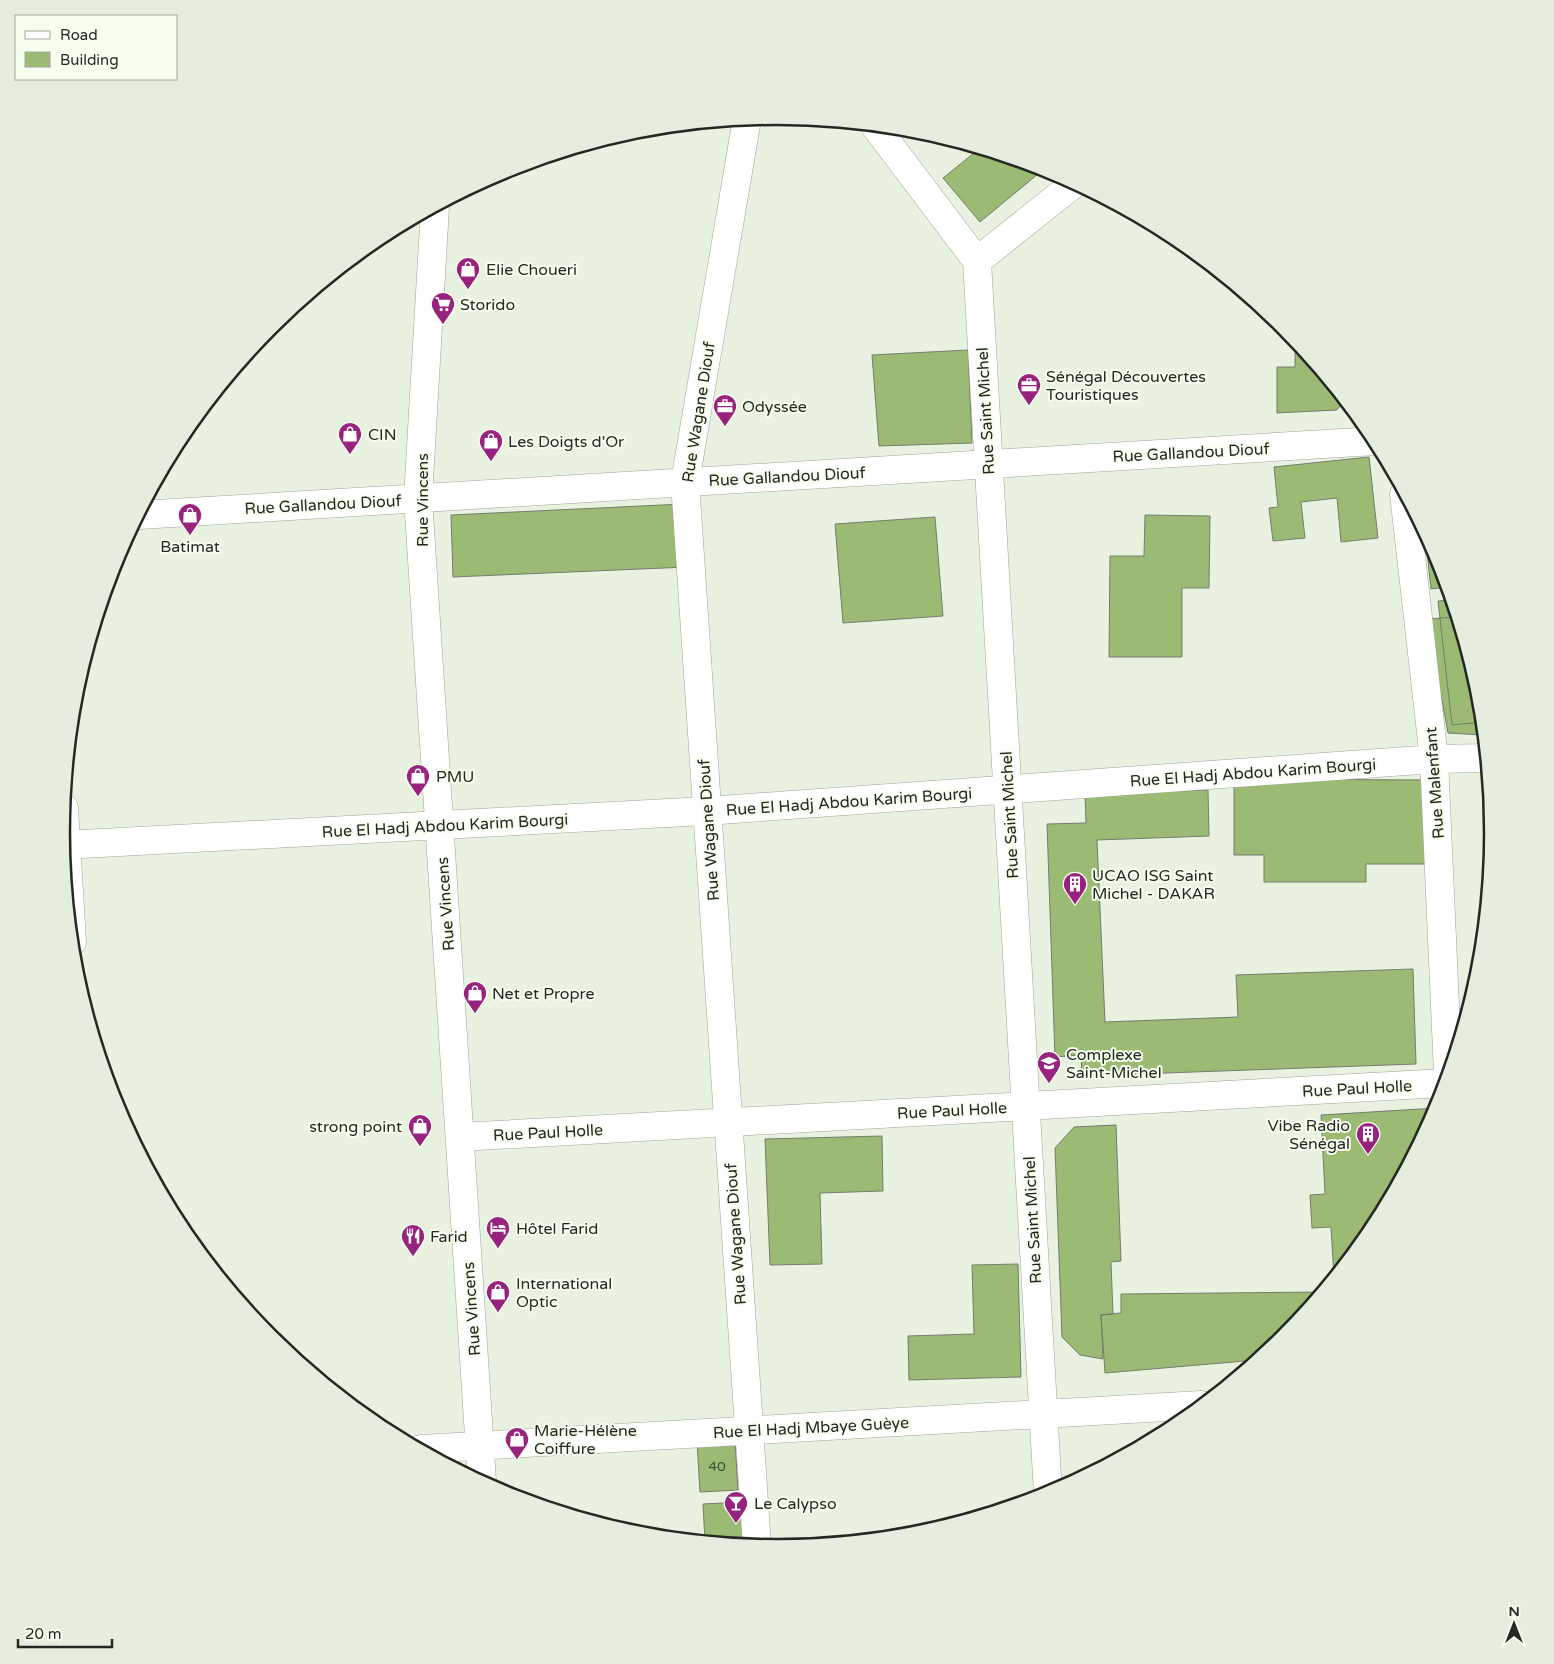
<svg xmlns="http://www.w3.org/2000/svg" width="1554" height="1664" font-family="'Varela Round',sans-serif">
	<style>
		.building { fill: #9bbb74; stroke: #757c6e }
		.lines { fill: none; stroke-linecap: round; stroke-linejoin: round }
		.street-casing { stroke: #9fa697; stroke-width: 29 }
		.street { stroke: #fff; stroke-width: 28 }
		.labels { text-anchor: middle; stroke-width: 4; stroke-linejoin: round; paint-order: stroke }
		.number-label { font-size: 14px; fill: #424d36 }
		.poi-label { font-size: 16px; fill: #252822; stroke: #f6feee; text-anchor: start }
		.street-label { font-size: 16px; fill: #252822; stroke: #f6feee }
		.rim { fill: none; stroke: #252822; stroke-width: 2.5 }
	</style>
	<rect width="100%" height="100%" fill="#e9f1e1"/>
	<!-- building -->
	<path class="building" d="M979,149L1044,169L980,222L943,178Z
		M1295,340L1344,400L1337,410L1277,413V367H1295Z
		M968,350L972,443L879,446L872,355Z
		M1369,457L1378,538L1341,542L1337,498L1301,502L1305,538L1273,541L1269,508L1278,507L1274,467Z
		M683,504L688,567L453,577L451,515Z
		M1145,515L1210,516L1209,588H1182V657H1109L1110,556H1144Z
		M935,517L943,616L843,623L835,524Z
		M1425,533L1438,558L1447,587L1431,589Z
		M1451,600L1479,693L1482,722L1452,725L1438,601Z
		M1456,617L1479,693L1483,735L1448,733L1427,619Z
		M1234,779L1425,780V864H1366V882H1264V855H1234Z
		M1208,790L1209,836L1097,840L1105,1022L1238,1017L1236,975L1413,969L1416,1064L1082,1076L1081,1055L1055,1057L1047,824L1086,823L1085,794Z
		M1437,1108L1372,1230L1334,1277L1331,1227L1312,1228L1310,1195L1325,1194L1321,1115Z
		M1116,1125L1121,1261L1111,1262L1113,1314L1101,1315L1103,1359L1080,1355L1062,1337L1055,1148L1074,1127Z
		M882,1136L883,1191L820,1193L822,1264L770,1265L765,1139Z
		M1018,1264L1021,1377L909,1380L908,1336L974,1334L972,1265Z
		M1321,1292L1283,1338L1257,1360L1105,1373L1101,1315L1121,1313V1294Z
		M735,1440L738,1490L700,1492L697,1442Z
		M744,1502L747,1545L705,1541L703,1504Z"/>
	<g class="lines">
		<!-- street casing -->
		<g class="street-casing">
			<path id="street" d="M747,119L685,482L757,1546
				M875,126L977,261
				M435,207L418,498L482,1482
				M977,261L1048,1494
				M977,261L1075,183
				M1404,494L1434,759L1448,1073
				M139,515L1375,441
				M64,808L72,942
				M63,845L706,811L1434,759L1485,758
				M460,1137L1445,1083
				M421,1449L1201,1405"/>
		</g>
		<!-- street -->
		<use href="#street" class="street"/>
	</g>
	<!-- icons -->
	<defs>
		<g id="shop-pin" transform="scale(1.25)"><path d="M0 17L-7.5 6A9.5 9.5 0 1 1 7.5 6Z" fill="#98237f" stroke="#f6feee"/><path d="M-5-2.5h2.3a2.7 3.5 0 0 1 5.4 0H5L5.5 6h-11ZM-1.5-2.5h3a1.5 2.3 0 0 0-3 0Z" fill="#fff"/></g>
		<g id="supermarket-pin" transform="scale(1.25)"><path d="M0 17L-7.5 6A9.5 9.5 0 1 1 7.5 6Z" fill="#98237f" stroke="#f6feee"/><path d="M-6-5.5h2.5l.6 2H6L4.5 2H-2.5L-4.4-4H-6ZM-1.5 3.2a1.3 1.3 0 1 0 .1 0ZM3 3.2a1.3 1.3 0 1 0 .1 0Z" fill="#fff"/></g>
		<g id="office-pin" transform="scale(1.25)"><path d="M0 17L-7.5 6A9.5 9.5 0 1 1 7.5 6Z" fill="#98237f" stroke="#f6feee"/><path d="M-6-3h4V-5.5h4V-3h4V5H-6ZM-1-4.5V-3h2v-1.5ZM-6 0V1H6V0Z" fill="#fff"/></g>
		<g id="building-pin" transform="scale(1.25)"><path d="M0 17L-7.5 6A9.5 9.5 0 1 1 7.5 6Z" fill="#98237f" stroke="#f6feee"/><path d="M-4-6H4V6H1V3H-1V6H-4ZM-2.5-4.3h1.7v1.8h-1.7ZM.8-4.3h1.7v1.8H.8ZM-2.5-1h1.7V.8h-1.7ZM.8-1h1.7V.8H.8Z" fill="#fff"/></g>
		<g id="university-pin" transform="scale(1.25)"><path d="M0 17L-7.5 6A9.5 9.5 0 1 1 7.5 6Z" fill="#98237f" stroke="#f6feee"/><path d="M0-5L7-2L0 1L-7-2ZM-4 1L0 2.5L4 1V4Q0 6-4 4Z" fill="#fff"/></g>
		<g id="hotel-pin" transform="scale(1.25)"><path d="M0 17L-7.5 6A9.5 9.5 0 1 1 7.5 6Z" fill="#98237f" stroke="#f6feee"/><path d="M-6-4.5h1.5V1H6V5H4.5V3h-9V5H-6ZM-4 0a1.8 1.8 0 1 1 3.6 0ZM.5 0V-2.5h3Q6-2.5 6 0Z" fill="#fff"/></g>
		<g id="restaurant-pin" transform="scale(1.25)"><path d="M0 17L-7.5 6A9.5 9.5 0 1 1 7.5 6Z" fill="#98237f" stroke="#f6feee"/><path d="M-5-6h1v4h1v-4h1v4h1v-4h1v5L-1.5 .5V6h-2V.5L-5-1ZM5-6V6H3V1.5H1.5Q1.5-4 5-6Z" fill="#fff"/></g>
		<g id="bar-pin" transform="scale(1.25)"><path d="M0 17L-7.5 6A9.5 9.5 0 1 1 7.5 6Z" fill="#98237f" stroke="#f6feee"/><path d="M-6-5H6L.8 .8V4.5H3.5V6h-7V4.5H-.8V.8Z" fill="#fff"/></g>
	</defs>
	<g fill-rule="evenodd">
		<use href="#shop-pin" x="468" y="269"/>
		<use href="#supermarket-pin" x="443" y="304"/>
		<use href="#office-pin" x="1029" y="385"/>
		<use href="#office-pin" x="725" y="406"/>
		<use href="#shop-pin" x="350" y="434"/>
		<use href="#shop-pin" x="491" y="441"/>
		<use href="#shop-pin" x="190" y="515"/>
		<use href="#shop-pin" x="418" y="776"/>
		<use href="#building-pin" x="1075" y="884"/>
		<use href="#shop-pin" x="475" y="993"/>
		<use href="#university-pin" x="1049" y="1063"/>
		<use href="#shop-pin" x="420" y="1126"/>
		<use href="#building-pin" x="1368" y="1134"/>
		<use href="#hotel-pin" x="498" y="1228"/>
		<use href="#restaurant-pin" x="413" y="1236"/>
		<use href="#shop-pin" x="498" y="1292"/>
		<use href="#shop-pin" x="517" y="1439"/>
		<use href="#bar-pin" x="736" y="1503"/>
	</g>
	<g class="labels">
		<!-- number labels -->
		<g class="number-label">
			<text x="717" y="1471">40</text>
		</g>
		<!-- poi labels -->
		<g class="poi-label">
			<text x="486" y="275">Elie Choueri</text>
			<text x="460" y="310">Storido</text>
			<text x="1046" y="382">Sénégal Découvertes<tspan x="1046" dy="18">Touristiques</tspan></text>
			<text x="742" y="412">Odyssée</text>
			<text x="368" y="440">CIN</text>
			<text x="508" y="447">Les Doigts d'Or</text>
			<text x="190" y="552" text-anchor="middle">Batimat</text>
			<text x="436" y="782">PMU</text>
			<text x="1092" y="881">UCAO ISG Saint<tspan x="1092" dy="18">Michel - DAKAR</tspan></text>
			<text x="492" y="999">Net et Propre</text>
			<text x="1066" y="1060">Complexe<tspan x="1066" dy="18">Saint-Michel</tspan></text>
			<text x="1350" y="1131" text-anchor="end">Vibe Radio<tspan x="1350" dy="18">Sénégal</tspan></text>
			<text x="402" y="1132" text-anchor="end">strong point</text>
			<text x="516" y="1234">Hôtel Farid</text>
			<text x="430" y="1242">Farid</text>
			<text x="516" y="1289">International<tspan x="516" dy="18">Optic</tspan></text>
			<text x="534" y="1436">Marie-Hélène<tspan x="534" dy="18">Coiffure</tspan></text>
			<text x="754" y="1509">Le Calypso</text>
		</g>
		<!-- street labels -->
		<g class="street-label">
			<text transform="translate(985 411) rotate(-93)" y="6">Rue Saint Michel</text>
			<text transform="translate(698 412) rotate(-81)" y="6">Rue Wagane Diouf</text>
			<text transform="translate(1191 452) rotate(-3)" y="6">Rue Gallandou Diouf</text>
			<text transform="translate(787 476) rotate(-3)" y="6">Rue Gallandou Diouf</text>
			<text transform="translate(422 500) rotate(-90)" y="6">Rue Vincens</text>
			<text transform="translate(323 504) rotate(-3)" y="6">Rue Gallandou Diouf</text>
			<text transform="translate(1253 772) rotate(-4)" y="6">Rue El Hadj Abdou Karim Bourgi</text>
			<text transform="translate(1434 783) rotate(-94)" y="6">Rue Malenfant</text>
			<text transform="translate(849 801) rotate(-4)" y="6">Rue El Hadj Abdou Karim Bourgi</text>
			<text transform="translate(1009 815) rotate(-93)" y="6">Rue Saint Michel</text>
			<text transform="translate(445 825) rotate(-3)" y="6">Rue El Hadj Abdou Karim Bourgi</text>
			<text transform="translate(708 830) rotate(-94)" y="6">Rue Wagane Diouf</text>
			<text transform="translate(445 904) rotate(-94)" y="6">Rue Vincens</text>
			<text transform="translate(1357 1088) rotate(-3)" y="6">Rue Paul Holle</text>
			<text transform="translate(952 1110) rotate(-3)" y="6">Rue Paul Holle</text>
			<text transform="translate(548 1132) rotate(-3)" y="6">Rue Paul Holle</text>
			<text transform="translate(1032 1220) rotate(-93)" y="6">Rue Saint Michel</text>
			<text transform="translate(735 1234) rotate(-94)" y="6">Rue Wagane Diouf</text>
			<text transform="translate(471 1309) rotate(-94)" y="6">Rue Vincens</text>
			<text transform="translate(811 1427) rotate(-3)" y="6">Rue El Hadj Mbaye Guèye</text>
		</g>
	</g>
	<!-- crop -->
	<path d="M0 0H1554V1664H0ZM70 832a707 707 0 1 1 1414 0a707 707 0 1 1-1414 0Z" fill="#e5edde" fill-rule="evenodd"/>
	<path class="rim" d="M70 832a707 707 0 1 1 1414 0a707 707 0 1 1-1414 0Z"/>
	<!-- legend -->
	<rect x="15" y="15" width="162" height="65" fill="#f6feee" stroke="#a2a89c"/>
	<rect x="25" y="31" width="25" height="8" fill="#ffffff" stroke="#a2a89c"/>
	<text x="60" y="40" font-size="15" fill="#252822">Road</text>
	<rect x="25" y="52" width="25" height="15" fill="#9bbb74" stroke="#a2a89c"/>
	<text x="60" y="65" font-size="15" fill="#252822">Building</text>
	<!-- north arrow -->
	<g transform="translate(1514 1624)" stroke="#f6feee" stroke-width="4" paint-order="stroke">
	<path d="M0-4L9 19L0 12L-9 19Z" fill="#252822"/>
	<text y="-8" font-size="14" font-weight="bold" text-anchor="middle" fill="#252822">N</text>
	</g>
	<!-- scale -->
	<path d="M18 1639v8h94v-8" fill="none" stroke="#252822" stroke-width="2.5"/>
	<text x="25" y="1639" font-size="15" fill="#252822" stroke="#f6feee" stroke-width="4" paint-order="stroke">20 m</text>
</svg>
